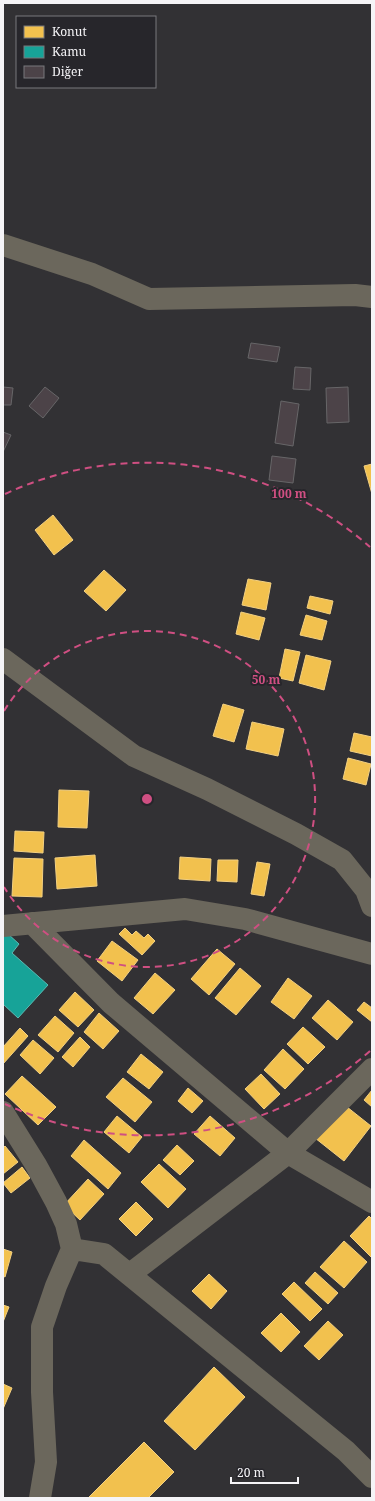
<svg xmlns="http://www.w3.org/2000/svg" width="375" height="1501" font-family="'Noto Serif',serif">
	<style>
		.homes { fill: #f2c14e; stroke: #f3d081 }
		.public { fill: #17a398; stroke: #5abbb4 }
		.building { fill: #4c4348; stroke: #676668 }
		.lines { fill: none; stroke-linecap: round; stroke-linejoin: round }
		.minor { stroke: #6b675c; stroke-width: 22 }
		.ring { fill: none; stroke: #cf4f82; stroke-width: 2; stroke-dasharray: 7 5 }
		.centre { fill: #cf4f82; stroke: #27262b; stroke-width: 2 }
		.ring-label { font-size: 12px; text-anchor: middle; font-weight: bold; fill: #cf4f82; stroke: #27262b; stroke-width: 4; stroke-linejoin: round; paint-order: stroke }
	</style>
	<rect width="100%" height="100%" fill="#323134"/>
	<!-- homes -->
	<path class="homes" d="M372,464V494L364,466Z
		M53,515L73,540L54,555L35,530Z
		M104,570L126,590L106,611L84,591Z
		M248,579L271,583L266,610L242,605Z
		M310,596L333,601L330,614L307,608Z
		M241,612L265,618L259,640L236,634Z
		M306,615L327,621L322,640L300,635Z
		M285,649L300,652L293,681L279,678Z
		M306,655L331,661L324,690L299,683Z
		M223,704L244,710L234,742L213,736Z
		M252,722L284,729L278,756L246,749Z
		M354,733L372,737V756L350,751Z
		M348,758L371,764L366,785L343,779Z
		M59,790L89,791L87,828L58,827Z
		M15,831L44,832L43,853L14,851Z
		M95,855L97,886L57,889L55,858Z
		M180,857L211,859L210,881L179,879Z
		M14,858L43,859L42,897L12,896Z
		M218,860H238L237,882L217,881Z
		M257,862L270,864L264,896L251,894Z
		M125,928L132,935L136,931L144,938L148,934L155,941L142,955L119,934Z
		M112,941L138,960L122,981L97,961Z
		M217,949L235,964L209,995L191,979Z
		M240,968L261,986L236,1015L215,998Z
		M155,973L175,990L153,1014L134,998Z
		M288,978L312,996L294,1019L271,1002Z
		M75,992L94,1010L78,1027L59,1010Z
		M328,1000L353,1022L337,1040L312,1018Z
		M364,1002L372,1008V1022L357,1010Z
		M99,1013L119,1031L103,1049L84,1032Z
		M55,1016L74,1033L58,1052L38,1035Z
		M303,1027L325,1047L308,1064L287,1044Z
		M20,1028L28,1036L3,1064V1047Z
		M80,1037L90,1047L73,1067L62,1057Z
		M33,1040L54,1058L40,1074L20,1055Z
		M283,1049L304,1069L285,1089L264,1070Z
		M141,1054L163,1072L149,1089L127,1072Z
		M261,1074L280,1094L264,1109L245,1089Z
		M22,1076L56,1107L38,1125L5,1094Z
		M123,1078L152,1102L135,1122L106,1097Z
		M188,1088L203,1101L192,1113L178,1101Z
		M372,1090V1107L364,1100Z
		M342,1103L371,1126L344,1161L315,1138Z
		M117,1116L142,1137L129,1153L104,1132Z
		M210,1116L235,1138L220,1156L194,1134Z
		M84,1140L121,1173L108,1189L71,1156Z
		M177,1145L194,1161L180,1175L163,1160Z
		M5,1146L18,1162L3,1174V1148Z
		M159,1164L186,1189L168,1208L141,1182Z
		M22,1167L30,1178L11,1193L3,1183Z
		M88,1179L104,1194L80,1220L64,1205Z
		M136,1202L153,1219L136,1236L119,1219Z
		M369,1216L372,1219V1258L350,1236Z
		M344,1241L367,1262L344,1288L320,1267Z
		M3,1249L12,1252L5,1277L3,1276Z
		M315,1272L338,1293L328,1304L305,1283Z
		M209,1274L227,1291L211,1309L192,1291Z
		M294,1282L322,1309L310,1321L282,1294Z
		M3,1305L9,1307L3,1322Z
		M281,1313L300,1332L281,1352L261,1333Z
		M328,1321L343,1335L319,1360L304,1346Z
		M214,1367L245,1397L195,1450L164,1421Z
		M3,1384L12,1388L3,1409Z
		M144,1442L174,1472L148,1498H88Z"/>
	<!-- public -->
	<path class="public" d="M7,933L19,944L12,953L48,985L18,1018L3,1004V937Z"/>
	<!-- building -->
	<path class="building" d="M251,343L280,347L277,362L248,358Z
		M295,367L311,368L310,390L293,389Z
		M3,387L13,388L11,405H3Z
		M45,387L59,398L43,418L29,406Z
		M348,387L349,422L327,423L326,388Z
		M281,401L299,404L293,446L275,443Z
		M3,432L11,435L3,452Z
		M272,456L296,459L293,483L269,480Z"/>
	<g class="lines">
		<!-- minor -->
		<path class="minor" d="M3,245L92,274L149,299L355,295L372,297
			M3,659L134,756L207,789L296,834L342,860L366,890L372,906
			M32,923L111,1003L288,1153L372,1202
			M3,926L185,909L245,919L372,954
			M3,1112L36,1165L56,1202L66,1224L72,1249L56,1286L42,1327V1392L46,1462L40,1498
			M72,1249L104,1254L346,1451L372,1477
			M130,1274L288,1153L372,1069"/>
	</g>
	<!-- distance rings -->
	<g class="ring">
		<path d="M4 711A168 168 0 1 1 4 887"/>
		<path d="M370 1051A337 337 0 0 1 5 1104M5 494A337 337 0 0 1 370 547"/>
	</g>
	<circle cx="147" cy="799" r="6" class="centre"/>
	<g class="ring-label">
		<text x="289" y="498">100 m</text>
		<text x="266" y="684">50 m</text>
	</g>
	<!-- border -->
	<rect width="375" height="1501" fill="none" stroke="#f5f4f7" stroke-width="8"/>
	<!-- legend -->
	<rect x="16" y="16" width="140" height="72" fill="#27262b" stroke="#79787d"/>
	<rect x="24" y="26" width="20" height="12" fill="#f2c14e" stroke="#79787d"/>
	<text x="52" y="36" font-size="12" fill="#f5f4f7">Konut</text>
	<rect x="24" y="46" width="20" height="12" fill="#17a398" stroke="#79787d"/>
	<text x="52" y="56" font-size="12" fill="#f5f4f7">Kamu</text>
	<rect x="24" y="66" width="20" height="12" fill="#4c4348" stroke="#79787d"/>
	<text x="52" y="76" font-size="12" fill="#f5f4f7">Diğer</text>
	<!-- scale -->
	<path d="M231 1477v6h67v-6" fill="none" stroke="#f5f4f7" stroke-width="2"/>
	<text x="237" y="1477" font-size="12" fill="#f5f4f7" stroke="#27262b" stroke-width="3" paint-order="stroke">20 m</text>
</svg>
